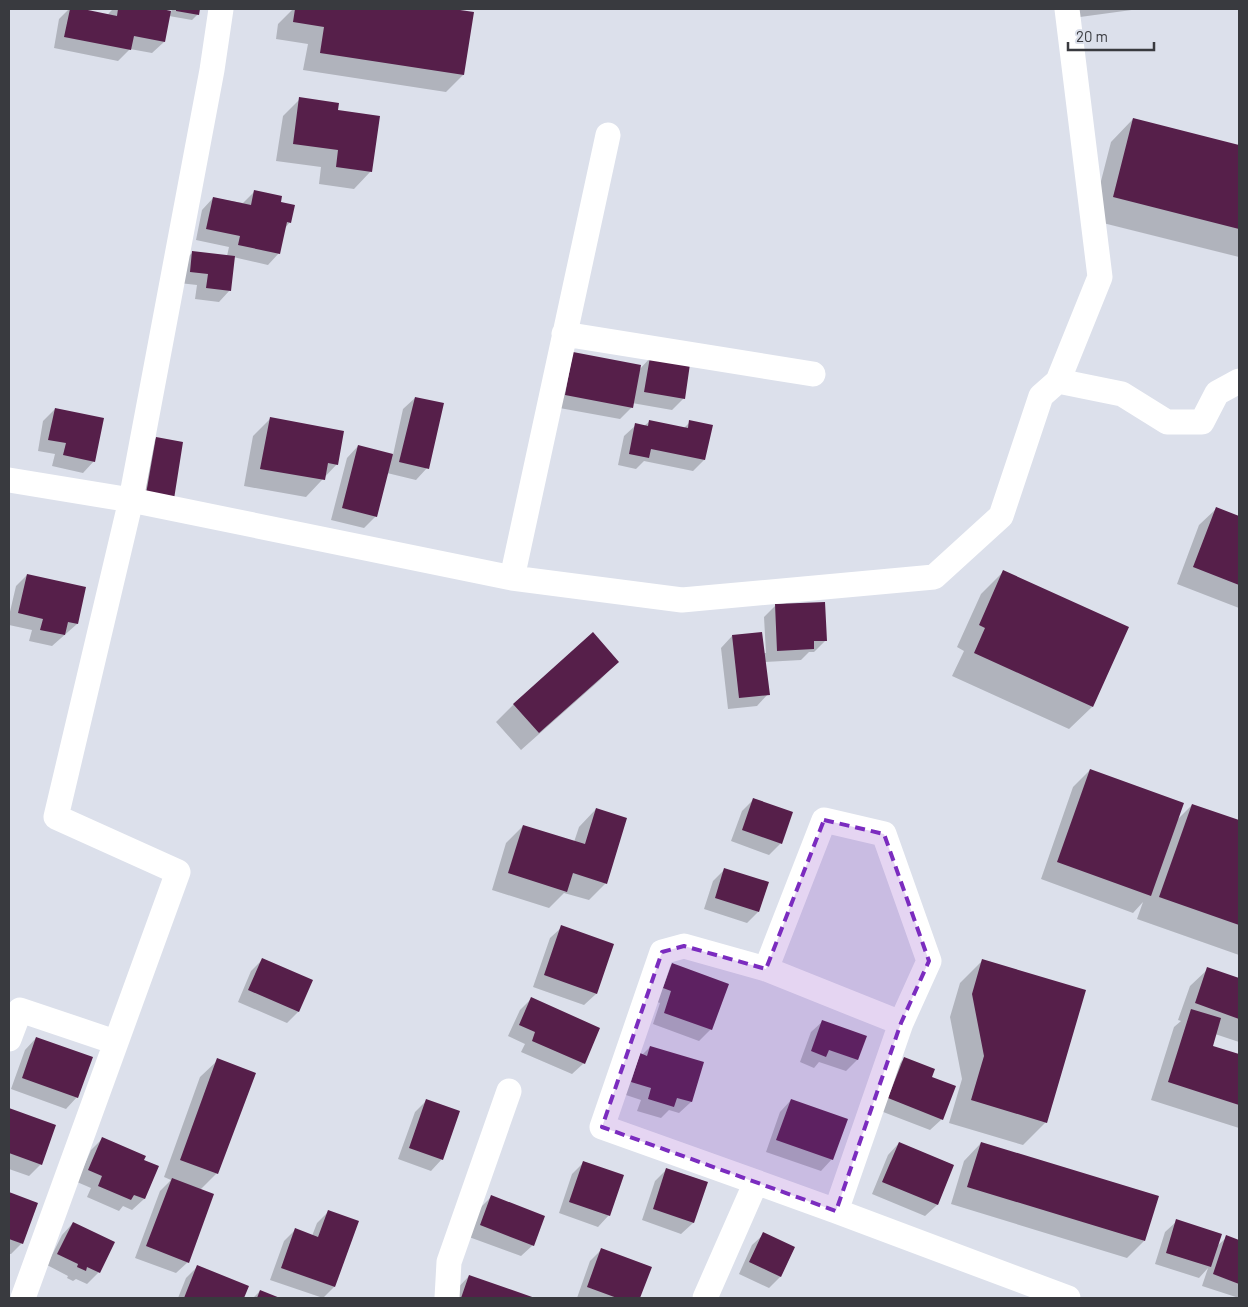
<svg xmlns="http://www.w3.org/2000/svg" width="1248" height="1307" font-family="Barlow,sans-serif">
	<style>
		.shadow { fill: #0003 }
		.building { fill: #561f4a }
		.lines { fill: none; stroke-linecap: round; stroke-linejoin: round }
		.minor { stroke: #fff; stroke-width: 25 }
		.marked { fill: #7b2cbf; fill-opacity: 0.2; stroke: #7b2cbf; stroke-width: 4; stroke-dasharray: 10 6; stroke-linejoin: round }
	</style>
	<rect width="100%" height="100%" fill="#dce0eb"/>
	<!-- shadow -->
	<path class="shadow" d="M69,9H77L108,15L109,13L113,9H156L171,12L172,9H199L198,14L192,20L169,16L164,42L152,53L130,49L118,61L54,48L59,19Z
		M293,9H445L472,13L463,75L446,92L303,70L308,44L276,39L278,24Z
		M1078,9H1139L1080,17Z
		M300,99L336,112L371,171L354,189L319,184L321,167L276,161L283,116Z
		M1133,119L1239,147V257L1091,220L1111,142Z
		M254,192L280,203L290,222L285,228L279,253L268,265L233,257L230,290L219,302L195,299L197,285L179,283L181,264L193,252L227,256L229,247L196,240L202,210L213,198L243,203Z
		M650,358L684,398L672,410L632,403V407L620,419L554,407L562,365L639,370Z
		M415,398L427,468L416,480L387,473L376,516L364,528L331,520L347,458L358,446L393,455L403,409Z
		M55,409L94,461L83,473L52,466L55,454L38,451L43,421Z
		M270,419L337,464L306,497L244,486L253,436Z
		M650,421L684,428L690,422L704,460L693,471L644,461L636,469L618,465L624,436L636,425L644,426Z
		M156,438L161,510L135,506L144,450Z
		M1217,508L1239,517V608L1177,584L1199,525Z
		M1004,571L1092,707L1069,729L952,676L964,651L957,647L981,594Z
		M27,575L85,588L77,624L52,646L29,641L32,630L9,625V616L16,586Z
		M775,606L826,640L814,652H809L801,660L765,662L768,694L757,706L728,709L721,648L732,636L763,653H766L764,617Z
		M617,662L600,680L521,750L496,722L514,704Z
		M1090,770L1176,821L1192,805L1239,822V955L1137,919L1143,902L1133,913L1041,879L1073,787Z
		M753,800L791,813L780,844L769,855L731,841L742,811Z
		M596,809L606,883L589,900L564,893L549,908L492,890L506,843L523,826L574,842L579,827Z
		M725,869L758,912L747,923L704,909L713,881Z
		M562,927L613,945L596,994L584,1005L533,987L550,938Z
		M262,960L312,981L298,1012L287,1023L238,1002L251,971Z
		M983,960L1046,1122L1023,1145L949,1123L962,1079L950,1017L960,983Z
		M672,964L711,1029L699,1041L653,1024L660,1003L652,1000L660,976Z
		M1208,969L1239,980V1042L1215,1034L1211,1046L1239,1055V1128L1151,1100L1174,1027L1181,1021L1178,1020L1190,986Z
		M531,999L584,1063L572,1074L521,1052L525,1044L508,1036L520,1010Z
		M823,1021L865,1037L857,1060L846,1071L819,1062L814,1068L800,1062L811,1032Z
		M36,1038L77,1097L66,1109L11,1089L25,1050Z
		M650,1047L702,1063L691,1102L679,1113L669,1110L661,1118L637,1111L641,1100L620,1093L642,1055Z
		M904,1059L931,1078L942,1119L930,1130L878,1110L893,1070Z
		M218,1060L217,1173L200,1190L188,1262L176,1273L135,1258L160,1191L171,1180L164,1177L200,1077Z
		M791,1100L832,1159L821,1171L766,1152L780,1112Z
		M426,1101L442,1159L431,1171L398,1159L415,1112Z
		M9,1109L55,1126L41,1164L29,1176L9,1169Z
		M102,1139L157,1167L144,1199L132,1210L123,1206L119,1211L87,1197L91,1188L77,1182L91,1150Z
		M899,1143L953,1165L937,1205L925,1216L872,1194L888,1155Z
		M981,1143L1144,1241L1127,1258L951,1204L964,1161Z
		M583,1163L609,1215L598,1227L559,1213L572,1174Z
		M666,1170L706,1183L693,1223L681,1234L642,1220L655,1181Z
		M9,1194L36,1203L22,1243L11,1254H9Z
		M492,1196L533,1245L521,1256L469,1237L480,1208Z
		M329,1211L334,1287L323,1298L270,1280L284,1241L295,1230L312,1236L317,1223Z
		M1177,1221L1216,1247L1227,1237L1239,1241V1298L1202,1286L1208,1268L1199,1278L1155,1264L1165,1232Z
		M73,1223L99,1272L87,1284L76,1279L73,1281L67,1278L68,1276L47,1265L62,1235Z
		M764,1234L794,1248L780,1277L769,1288L739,1274L752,1245Z
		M601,1250L650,1267L639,1298H577L590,1261Z
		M197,1267L247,1287L243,1298H178L186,1278Z
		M469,1276L532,1298H451L452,1294Z
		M260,1291L277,1298H253Z"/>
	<!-- building -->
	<path class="building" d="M70,9H83L117,16L118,9H162L171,11L165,42L134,36L131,50L64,37Z
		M176,9H200L199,15L176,11Z
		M295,9H453L474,12L464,75L320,53L324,27L293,22Z
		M299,97L339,103L338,110L380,116L372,172L336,167L338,150L293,144Z
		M1133,118L1239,145V229L1113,197Z
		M254,190L282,196L281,202L295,205L291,223L287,222L280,254L238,245L240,236L206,229L213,197L251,205Z
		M192,251L235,256L231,291L206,288L208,274L190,272Z
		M573,352L641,365L633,408L565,395Z
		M650,357L690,364L685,399L644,392Z
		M415,397L444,403L429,469L399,462Z
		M55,408L104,418L95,462L63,455L66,443L48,440Z
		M270,417L344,431L338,465L328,463L325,480L260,469Z
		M649,420L688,428L689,420L713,425L705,460L651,449L649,458L629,454L635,423L648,426Z
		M156,437L183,442L174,499L146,494Z
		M358,445L393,454L377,517L342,508Z
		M1216,507L1239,516V585L1193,567Z
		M1003,570L1129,627L1093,707L974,653L985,628L979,625Z
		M27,574L86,587L78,624L68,622L65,635L40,630L43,619L18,613Z
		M825,602L827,641H814V649L777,651L775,604Z
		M593,632L619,662L539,733L513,704Z
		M762,632L770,695L739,698L732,635Z
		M1090,769L1184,803L1151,896L1057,862Z
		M753,798L793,812L782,844L742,830Z
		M1192,804L1239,820V925L1159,897Z
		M596,808L627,818L607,884L573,873L567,892L508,873L523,825L585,844Z
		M724,868L769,882L759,912L715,898Z
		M561,925L614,944L597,994L544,975Z
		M262,958L313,980L299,1012L248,990Z
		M982,959L1086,990L1047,1123L971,1100L984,1056L972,994Z
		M672,963L729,984L712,1030L664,1013L671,991L663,988Z
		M1207,967L1239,978V1019L1195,1003Z
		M531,997L600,1028L585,1064L532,1041L535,1032L519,1025Z
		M1191,1009L1221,1018L1213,1046L1239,1054V1105L1168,1082Z
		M822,1020L867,1036L858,1060L829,1050L826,1057L811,1051Z
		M36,1037L93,1057L78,1098L22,1078Z
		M650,1046L704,1062L692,1102L677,1098L674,1107L648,1099L651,1088L631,1082L640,1053L647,1056Z
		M904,1057L935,1069L932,1077L956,1086L943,1120L888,1098Z
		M217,1058L256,1073L218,1174L180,1160Z
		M426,1099L460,1111L443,1160L409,1148Z
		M791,1099L848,1119L833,1160L776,1140Z
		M9,1108L56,1125L42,1165L9,1153Z
		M102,1137L146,1156L144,1160L159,1166L145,1199L134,1195L131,1200L98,1186L102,1176L88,1170Z
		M899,1142L954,1165L938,1205L882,1182Z
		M981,1142L1159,1196L1145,1241L967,1187Z
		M583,1161L624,1175L610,1216L569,1202Z
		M666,1168L708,1182L694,1223L653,1209Z
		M172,1178L214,1194L189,1263L146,1246Z
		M9,1192L38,1203L23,1244L9,1239Z
		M491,1195L545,1216L534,1246L480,1225Z
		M328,1210L359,1221L335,1287L281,1268L295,1228L318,1237Z
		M1176,1219L1222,1234L1211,1267L1166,1253Z
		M73,1222L115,1242L100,1273L87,1267L86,1271L77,1267L78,1264L57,1254Z
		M763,1232L795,1247L781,1277L749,1262Z
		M1226,1235L1239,1240V1284L1213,1274Z
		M601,1248L652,1267L640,1298H617L587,1287Z
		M197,1265L249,1286L244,1298H184Z
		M469,1275L535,1298H461Z
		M260,1290L280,1298H257Z"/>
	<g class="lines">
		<!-- minor -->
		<path class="minor" d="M564,334L813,374
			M1058,381L1122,394L1167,422H1202L1217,393L1239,381
			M9,480L131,500L512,578L682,600L934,577L1001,516L1041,396L1058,381L1100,277L1067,9
			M512,578L608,135
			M766,969L824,820L884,834L929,961L901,1023
			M9,1039L20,1010L115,1042
			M756,1182L602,1127L662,952L684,946L766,969L901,1023L836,1211
			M23,1298L178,872L56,817L131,500L212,70L221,9
			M447,1298L449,1262L509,1091
			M705,1298L756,1182L836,1211L1068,1298"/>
	</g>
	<!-- marked area -->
	<path class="marked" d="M824,820L884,834L929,961L901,1023L836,1211L602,1127L662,952L684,946L766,969Z"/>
	<!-- border -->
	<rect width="1248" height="1307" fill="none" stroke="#393a3f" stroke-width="20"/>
	<!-- scale -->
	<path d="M1068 42v8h86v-8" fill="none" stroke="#393a3f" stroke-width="2.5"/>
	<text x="1076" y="42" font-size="15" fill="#393a3f" stroke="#dce0eb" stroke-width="4" paint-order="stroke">20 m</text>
</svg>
